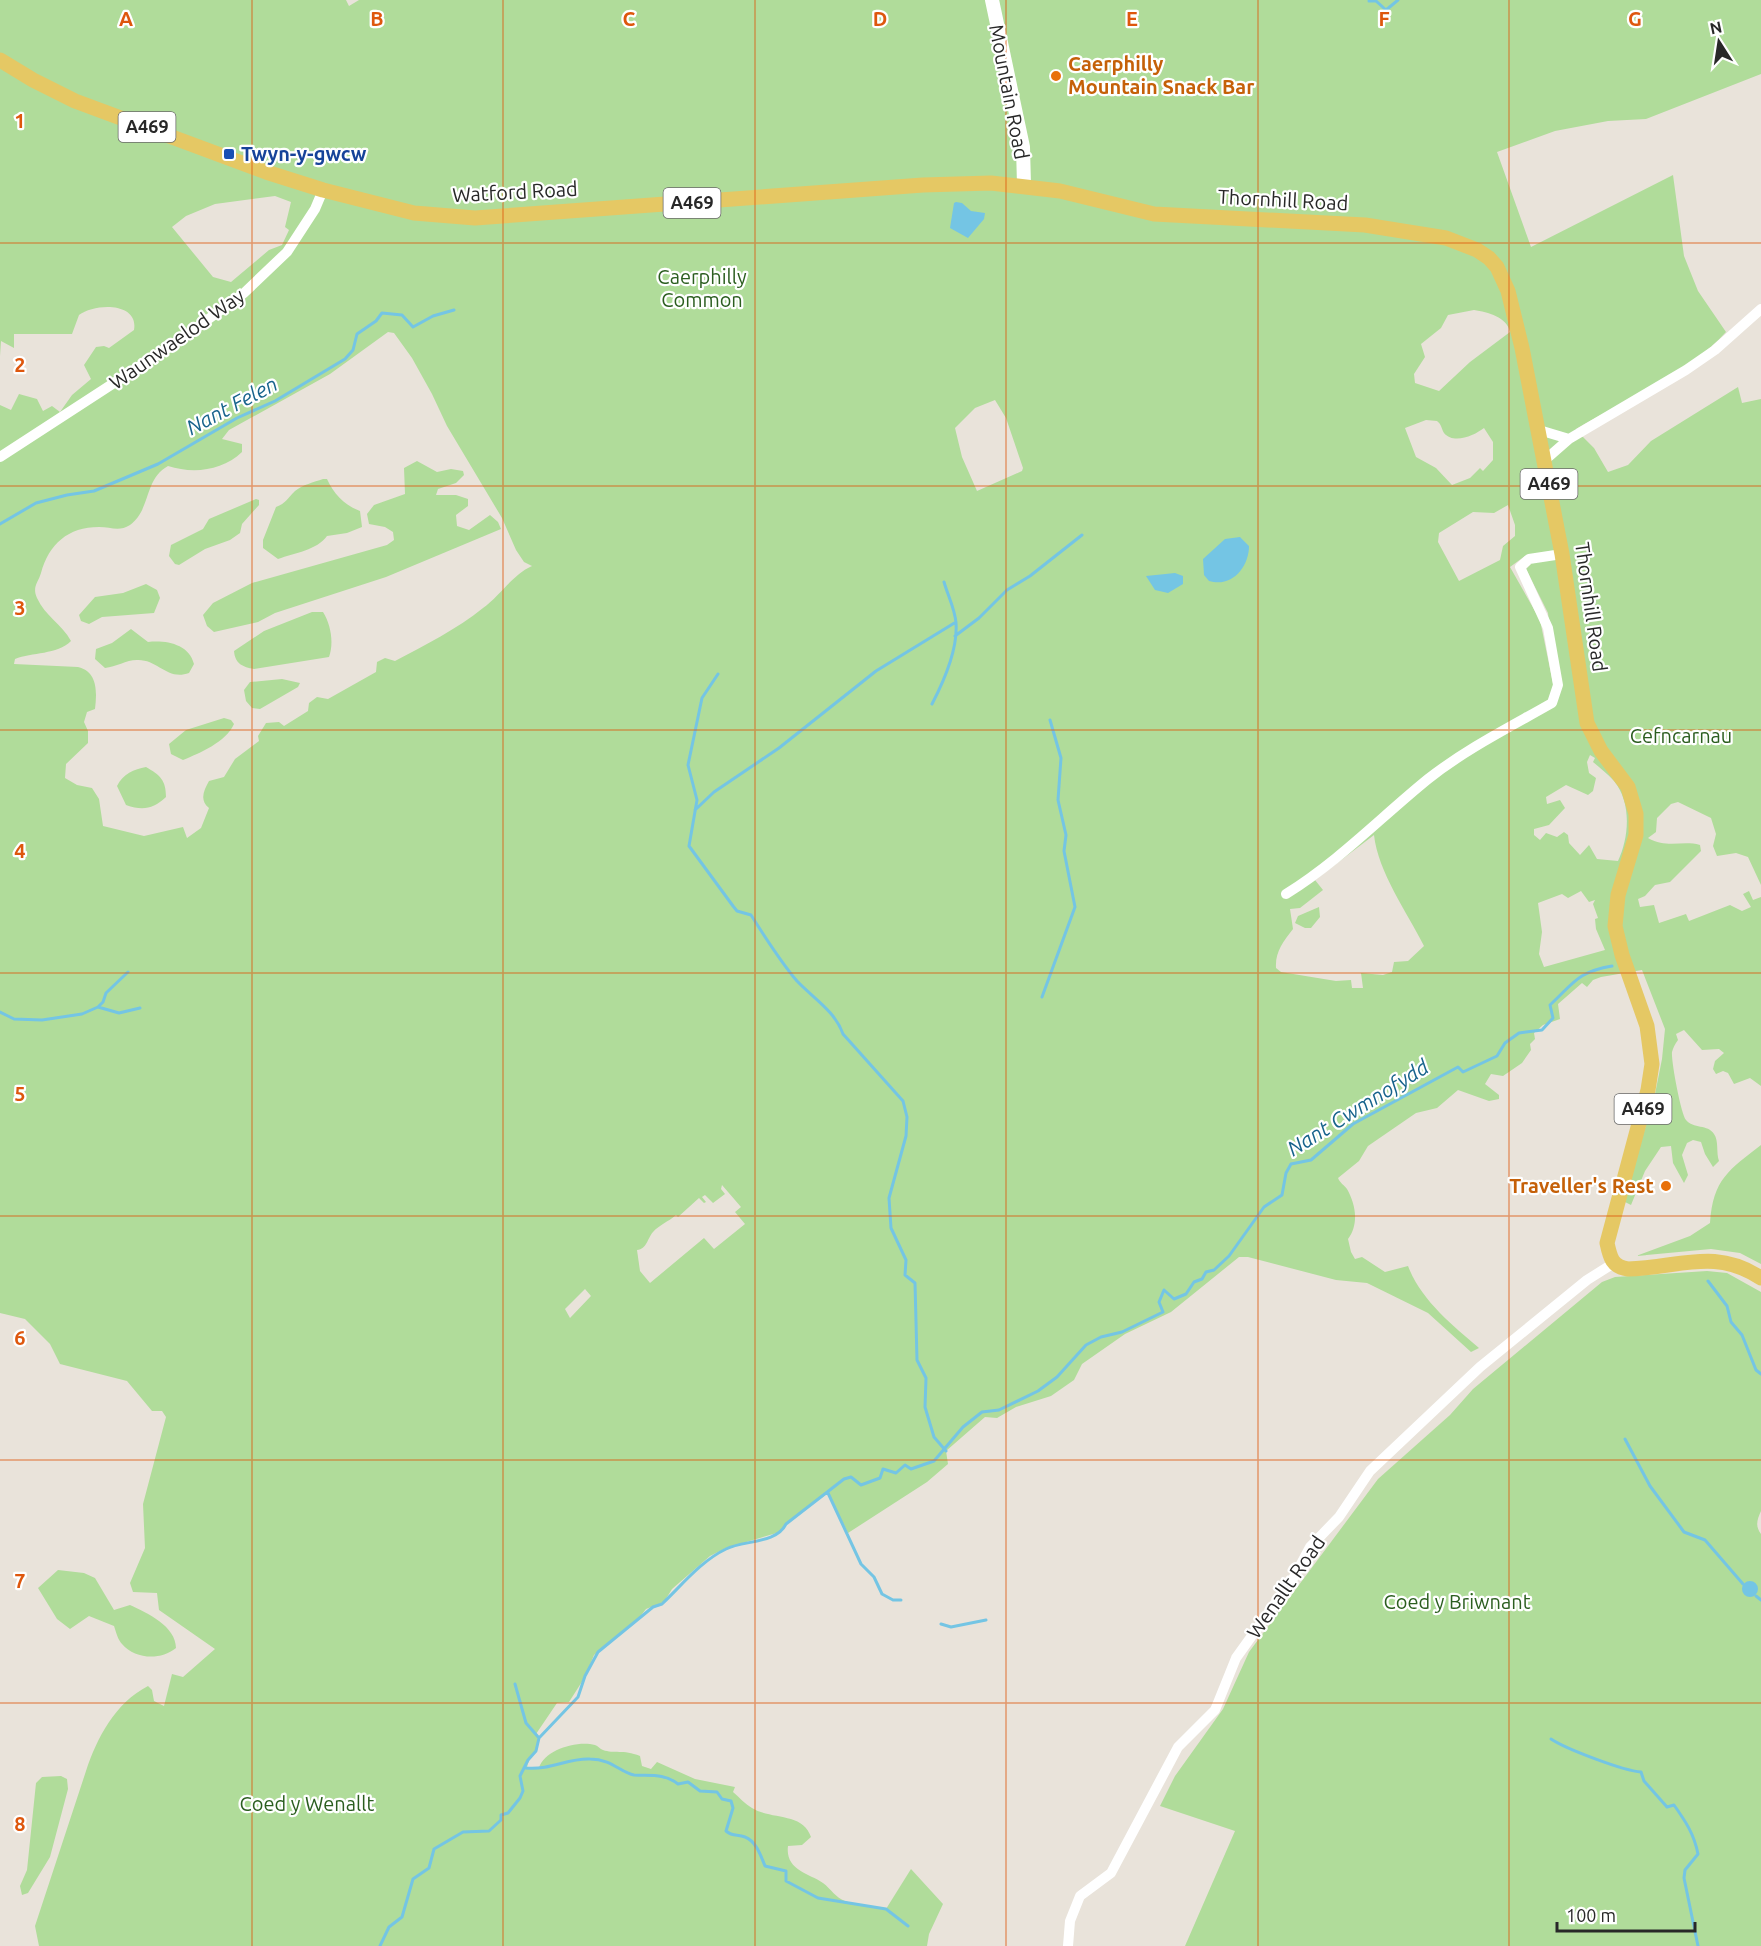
<svg xmlns="http://www.w3.org/2000/svg" width="1761" height="1946" font-family="Ubuntu,sans-serif">
	<style>
		.green { fill: #b0dc9a; fill-rule: evenodd }
		.water { fill: #74c5e4 }
		.lines { fill: none; stroke-linecap: round; stroke-linejoin: round }
		.stream { stroke: #74c5e4; stroke-width: 3 }
		.street { stroke: #fff; stroke-width: 10 }
		.secondary { stroke: #fff; stroke-width: 14 }
		.primary { stroke: #e5c864; stroke-width: 15 }
		.grid { fill: none; stroke: #de570d; stroke-width: 1.5; stroke-opacity: 0.55 }
		.food-dot { fill: #e8710a; stroke: #fff; stroke-width: 2 }
		.transit-dot { fill: #1a4fb4; stroke: #fff; stroke-width: 2 }
		.labels { text-anchor: middle; stroke-width: 4.5; stroke-linejoin: round; paint-order: stroke }
		.shield { fill: #fff; stroke: #686868; stroke-width: 1.5 }
		.shield-label { font-size: 18px; font-weight: bold; fill: #282828 }
		.food-label { font-size: 20px; font-weight: bold; fill: #c56008; stroke: #fff; text-anchor: start }
		.street-label { font-size: 20px; fill: #282828; stroke: #fff }
		.transit-label { font-size: 20px; font-weight: bold; fill: #164399; stroke: #fff; text-anchor: start }
		.park-label { font-size: 20px; fill: #2b5e1f; stroke: #fff }
		.water-label { font-size: 21px; font-style: italic; fill: #17638c; stroke: #fff }
		.grid-label { font-size: 20px; text-anchor: middle; font-weight: bold; fill: #de570d; stroke: #fff; stroke-width: 4.5; stroke-linejoin: round; paint-order: stroke }
	</style>
	<rect width="100%" height="100%" fill="#e9e3da"/>
	<!-- green -->
	<path class="green" d="M0,0H346L349,6L359,0H1761V74L1646,119L1608,121L1555,131L1497,152L1531,247L1673,175L1684,256L1698,291L1726,332C1688,374 1625,400 1576,429L1578,437H1583L1594,448L1608,472L1628,465L1651,441L1738,387L1742,403L1761,399V885L1748,857L1736,853L1717,856L1713,846L1716,834L1711,818L1678,802L1671,804L1657,818L1656,832L1648,838C1668,849 1682,840 1700,845L1701,851L1670,882L1655,885L1645,896L1638,899L1640,907L1654,905L1659,923L1686,914L1689,921L1730,905L1742,911L1751,907L1743,894L1749,891L1753,900L1761,897V1086L1750,1078L1734,1084L1728,1073L1723,1071L1716,1074L1713,1069L1715,1061L1724,1053L1719,1049L1702,1050L1684,1030L1676,1034L1678,1040C1675,1044 1673,1048 1672,1052C1671,1061 1681,1114 1686,1120C1693,1129 1708,1124 1714,1134C1719,1141 1716,1153 1719,1161L1713,1167L1705,1154L1701,1142L1693,1140L1687,1143L1682,1155L1688,1175L1684,1183L1673,1163L1671,1146L1661,1147L1645,1171L1631,1205L1623,1201L1654,1099L1662,1059L1665,1029L1642,970L1601,977L1593,980L1587,987L1582,983L1558,1004L1560,1019L1543,1025L1534,1033L1535,1039L1530,1044L1531,1050L1522,1063L1503,1076L1491,1074L1485,1084L1499,1095V1099L1489,1101L1458,1090L1437,1108L1416,1113L1368,1146L1359,1161L1338,1178C1340,1183 1344,1185 1347,1189C1356,1205 1359,1224 1348,1239L1351,1252L1355,1259L1362,1257L1385,1272L1408,1266C1421,1300 1452,1325 1479,1348L1471,1352L1428,1313L1367,1283L1336,1280L1248,1257H1239L1171,1312L1125,1334L1082,1364L1074,1380L1051,1396L1016,1407L997,1418L985,1417L946,1451L948,1464L927,1482L848,1533L828,1493C814,1504 788,1518 780,1532L726,1548L710,1556L672,1589L664,1602L646,1609L635,1623L594,1655L585,1677L569,1702L557,1703L536,1734C544,1748 528,1755 527,1768H539C544,1750 577,1740 595,1745C598,1746 600,1749 603,1750C614,1754 623,1749 640,1756L642,1766L651,1769L657,1762L695,1779L735,1787L733,1792C739,1797 745,1804 752,1808C771,1820 803,1812 811,1837L802,1845L788,1846C785,1870 808,1873 823,1883C831,1889 836,1898 845,1901C859,1906 872,1906 886,1909L911,1869L943,1904L929,1934L927,1946H39L35,1926L86,1771C97,1738 115,1703 148,1686L152,1690L154,1701L164,1706L172,1674L183,1677L215,1649L159,1610L157,1593L133,1592L130,1583L145,1548L143,1504L166,1417L162,1411H152L127,1381L60,1364L50,1344L25,1319L0,1313V405L11,410L19,394L37,399L43,411L52,406L60,412L72,395L91,379L84,365L96,347L104,346L109,348L134,330C139,302 95,303 79,315L72,334H14V348L1,341L0,356ZM275,196L291,202L285,227L289,230L282,245L269,250L231,282L213,277L172,227L186,216L215,204ZM1474,310C1488,312 1507,317 1510,332L1470,362L1439,391L1415,383L1414,374L1425,357L1421,344L1441,328L1448,315ZM388,332L394,333L412,358L432,394L447,426L502,518L516,550L524,562L532,566C512,575 501,595 483,608C457,629 425,645 395,661L385,658L377,662L376,672L328,699L317,697L309,703L308,711L284,726L279,722L266,723L258,736L259,741L235,759L224,777L209,781C204,790 199,800 209,808L201,828L187,838L183,827L144,836L103,826L99,799L92,788L77,785L65,778L66,764L88,743V731L84,722L87,712L95,709C97,692 98,672 78,667L14,664L15,659C32,652 57,655 71,641C62,624 45,616 37,598C32,587 38,583 41,573C49,544 68,527 99,527C111,527 119,532 130,525C151,510 144,479 168,466C193,474 222,471 242,452V444L222,439L229,430L330,374ZM995,400L1006,418L1023,468L1022,471L977,491L962,457L955,428L975,408ZM1426,420L1437,421C1442,425 1441,428 1444,433C1454,445 1475,435 1484,428L1493,442V460L1483,471L1480,468L1470,478L1452,485L1436,468L1416,457L1405,428ZM1508,505L1515,525V536L1503,546L1500,560L1459,581L1438,542L1439,533L1473,512L1494,513ZM1525,556L1531,564L1526,569L1548,613L1556,698L1540,620L1510,567ZM1590,755L1595,758L1593,762C1600,768 1608,774 1614,781C1632,803 1629,838 1618,861L1597,859L1589,845L1580,855L1569,843L1568,835L1564,832L1557,837L1546,833L1540,840L1534,835V829L1549,825L1565,808L1560,800L1547,804L1546,797L1566,785L1588,795L1593,791L1596,778L1589,773L1587,762ZM1374,835C1378,872 1407,912 1424,946L1408,961L1394,962L1392,972L1383,975L1361,973L1363,988H1352L1351,980L1336,981L1281,972L1276,968C1275,952 1283,942 1293,929L1290,909L1300,908L1323,890L1315,880ZM1581,891L1589,902L1595,900L1593,904L1598,918L1595,919L1596,929L1605,950L1544,967L1539,954L1542,932L1538,903L1562,894L1568,898ZM722,1185L741,1207L735,1212L745,1224L714,1249L704,1238L650,1283L640,1271L637,1250C647,1249 647,1239 653,1232C659,1225 668,1222 676,1215L678,1217L699,1198L704,1203L706,1202L702,1197L705,1195L713,1203L725,1194L721,1189ZM585,1289L591,1296L570,1318L565,1309Z
		M417,461L437,472L451,469L463,471L464,475L456,483L438,489L436,495H456L468,499V506L456,515L457,526L469,530L490,515L498,522L501,529L386,577L275,613L258,622L214,632L207,626L203,615L213,603L252,583L387,545L394,540L393,532L385,527L369,524L367,514L374,505L405,494L404,468Z
		M323,479H327C334,494 344,505 360,511L362,527L347,533L327,536C317,550 295,553 278,559L263,548V540L276,507C286,503 287,499 295,491C302,485 314,482 323,479Z
		M256,499L259,500V505L242,524L240,533L230,540L205,549L179,565L175,564L169,556L171,545L203,529L209,519Z
		M146,584L157,590L160,598L154,613L102,617L89,624L81,621L79,615L95,597L123,593Z
		M312,612H323C331,625 334,643 329,657L254,669C243,667 235,664 234,651L264,631Z
		M131,629L148,642C166,640 189,644 194,664L189,673C167,681 158,659 137,660C126,660 116,667 105,668L95,659L96,649L112,643Z
		M282,679L300,683L298,687L260,709L252,708L246,701L244,690L250,682Z
		M224,718L231,720L234,724C226,742 200,753 183,760L171,754L169,744L186,730Z
		M146,767C160,775 166,780 166,797C153,809 143,811 126,805L117,786C123,774 134,769 146,767Z
		M1319,907L1320,917L1311,928H1305L1295,923L1298,916Z
		M1761,1145V1264L1740,1253L1711,1249L1636,1256L1690,1236L1710,1223C1713,1179 1729,1170 1761,1145Z
		M1707,1271L1727,1273L1761,1292V1511C1757,1520 1755,1526 1761,1534V1946H1185L1235,1831L1160,1806L1175,1776L1223,1709L1249,1652L1378,1479L1450,1415L1473,1389L1602,1282L1615,1277Z
		M58,1570L84,1573L95,1578L114,1610L130,1605C147,1613 176,1626 176,1648C160,1661 135,1659 122,1644C118,1640 116,1632 114,1626L89,1616L70,1629L57,1619L38,1588Z
		M61,1776L67,1779L68,1789L50,1857L28,1893L22,1895L20,1886L27,1870L36,1783L42,1777Z"/>
	<!-- water -->
	<path class="water" d="M956,202L962,203L971,211L985,213L984,219L968,238L950,228L954,203Z
		M1240,537L1249,546C1249,567 1232,588 1209,581L1204,575L1203,559L1225,539Z
		M1175,573L1183,576V584L1168,593L1155,590L1146,576Z
		M1742 1589a8 8 0 1 1 16 0a8 8 0 1 1-16 0Z"/>
	<g class="lines">
		<!-- stream -->
		<path class="stream" d="M1369,1H1376L1386,10L1398,0
			M0,524L36,503L67,495L94,491L158,464L237,418L275,401L345,359L353,350L357,334L376,321L382,313L402,315L413,327L433,316L454,310
			M955,636L979,618L1007,590L1030,576L1082,535
			M718,674L702,698L688,765L697,800L689,846L733,906L737,911L751,915C765,937 780,961 797,981C813,998 835,1011 843,1034L903,1101L907,1117L906,1136L889,1198L891,1228L906,1260L905,1275L915,1283L917,1360L926,1378L925,1407L934,1437L946,1451
			M932,704C944,681 958,650 956,623C955,609 948,596 944,582
			M695,810L714,792L779,748L876,671L956,622
			M1042,997L1075,907L1064,851L1066,835L1058,800L1061,758L1050,720
			M98,1007L103,1002L106,993L128,972
			M0,1012L14,1019L42,1020L82,1014L98,1007L119,1013L140,1008
			M1708,1281L1727,1306L1731,1322L1742,1335L1756,1370L1761,1374
			M1625,1439L1650,1486L1684,1532L1705,1540L1743,1584
			M828,1493L861,1564L874,1577L882,1594L893,1600H901
			M1756,1596L1761,1600
			M941,1624L951,1627L986,1620
			M515,1684L526,1723L539,1738
			M1551,1739C1566,1749 1624,1771 1641,1772L1644,1781L1667,1807L1674,1805C1686,1822 1694,1834 1698,1854L1685,1870L1684,1878L1698,1946
			M526,1768C552,1770 567,1758 590,1759C612,1759 621,1773 634,1775C650,1776 664,1773 678,1784L688,1782L700,1791L717,1792L722,1799L731,1801L733,1808L726,1831C733,1837 737,1834 745,1837C756,1841 761,1856 765,1866L786,1871V1881L818,1898L886,1909L908,1926
			M380,1946L389,1927L402,1917L413,1879L429,1868L434,1849L463,1832L489,1831L501,1820V1815L508,1813L520,1798L523,1791L520,1776L528,1760L536,1751L539,1738L578,1697L585,1676L598,1652L653,1607L662,1604C682,1585 701,1561 726,1549C744,1540 776,1544 786,1524L844,1479L851,1477L861,1485L880,1478L883,1469L896,1473L905,1465L911,1469L934,1461L963,1427L982,1412L999,1410L1038,1391L1057,1377L1086,1345L1101,1337L1122,1332L1163,1312L1159,1302L1164,1290L1174,1299L1186,1294L1194,1282L1202,1279L1206,1272L1214,1270L1229,1256L1264,1207L1282,1195L1286,1173L1291,1164L1311,1160L1353,1124L1458,1067L1463,1072L1497,1056L1505,1043L1519,1033L1542,1030L1553,1018L1550,1005C1574,983 1577,972 1612,966"/>
		<!-- street -->
		<path class="street" d="M1539,430L1569,439
			M0,457L177,342L244,293L287,252L315,209L323,190
			M1545,460L1569,439L1686,370L1715,350L1761,309
			M1286,894C1339,861 1380,818 1428,779C1466,749 1510,727 1552,703L1558,685L1548,628L1520,567L1529,559L1562,554
			M1068,1946L1070,1921L1080,1896L1111,1873L1178,1747L1215,1710L1236,1658L1294,1577L1310,1547L1339,1517L1370,1471L1480,1367L1587,1280L1614,1263"/>
		<!-- secondary -->
		<path class="secondary" d="M992,0L1023,147L1024,185"/>
		<!-- primary -->
		<path class="primary" d="M0,60L33,80L75,101L266,172L323,190L414,213L475,218L923,185L991,183L1060,191L1154,214L1365,225L1446,238L1477,250L1489,258L1497,267L1508,291L1522,348L1562,554L1587,723L1601,751L1628,787L1636,814V835L1618,895L1615,926L1622,955L1647,1026L1652,1064L1648,1090L1607,1243C1610,1257 1612,1267 1628,1269C1679,1268 1714,1247 1761,1278"/>
	</g>
	<!-- grid -->
	<path class="grid" d="M252,0V1946M503,0V1946M755,0V1946M1006,0V1946M1258,0V1946M1509,0V1946M0,243H1761M0,486H1761M0,730H1761M0,973H1761M0,1216H1761M0,1460H1761M0,1703H1761"/>
	<!-- markers -->
	<g class="food-dot">
		<circle cx="1056" cy="76" r="6"/>
		<circle cx="1666" cy="1186" r="6"/>
	</g>
	<rect class="transit-dot" x="223" y="148" width="12" height="12" rx="3"/>
	<g class="labels">
		<!-- shield labels -->
		<g class="shield">
			<rect x="118.5" y="112" width="57" height="30" rx="4.5"/>
			<rect x="663.5" y="188" width="57" height="30" rx="4.5"/>
			<rect x="1520.5" y="469" width="57" height="30" rx="4.5"/>
			<rect x="1614.5" y="1094" width="57" height="30" rx="4.5"/>
		</g>
		<g class="shield-label">
			<text x="147" y="133">A469</text>
			<text x="692" y="209">A469</text>
			<text x="1549" y="490">A469</text>
			<text x="1643" y="1115">A469</text>
		</g>
		<!-- food labels -->
		<g class="food-label">
			<text x="1068" y="71">Caerphilly<tspan x="1068" dy="23">Mountain Snack Bar</tspan></text>
			<text x="1654" y="1193" text-anchor="end">Traveller's Rest</text>
		</g>
		<!-- street labels -->
		<g class="street-label">
			<text transform="translate(1009 92) rotate(79)" y="7">Mountain Road</text>
			<text transform="translate(515 192) rotate(-3)" y="7">Watford Road</text>
			<text transform="translate(1283 200) rotate(3)" y="7">Thornhill Road</text>
			<text transform="translate(177 339) rotate(-35)" y="7">Waunwaelod Way</text>
			<text transform="translate(1591 607) rotate(82)" y="7">Thornhill Road</text>
			<text transform="translate(1286 1587) rotate(-55)" y="7">Wenallt Road</text>
		</g>
		<!-- transit labels -->
		<g class="transit-label">
			<text x="241" y="161">Twyn-y-gwcw</text>
		</g>
		<!-- park labels -->
		<g class="park-label">
			<text x="702" y="284">Caerphilly<tspan x="702" dy="23">Common</tspan></text>
			<text x="1681" y="743">Cefncarnau</text>
			<text x="1457" y="1609">Coed y Briwnant</text>
			<text x="307" y="1811">Coed y Wenallt</text>
		</g>
		<!-- water labels -->
		<g class="water-label">
			<text transform="translate(232 406) rotate(-28)" y="7">Nant Felen</text>
			<text transform="translate(1358 1108) rotate(-32)" y="7">Nant Cwmnofydd</text>
		</g>
	</g>
	<g class="grid-label">
		<text x="126" y="26">A</text>
		<text x="377" y="26">B</text>
		<text x="629" y="26">C</text>
		<text x="880" y="26">D</text>
		<text x="1132" y="26">E</text>
		<text x="1384" y="26">F</text>
		<text x="1635" y="26">G</text>
		<text x="20" y="128">1</text>
		<text x="20" y="372">2</text>
		<text x="20" y="615">3</text>
		<text x="20" y="858">4</text>
		<text x="20" y="1101">5</text>
		<text x="20" y="1345">6</text>
		<text x="20" y="1588">7</text>
		<text x="20" y="1831">8</text>
	</g>
	<!-- north arrow -->
	<g transform="translate(1719 42) rotate(348)" stroke="#ffffff" stroke-width="4.5" paint-order="stroke">
	<path d="M0-4.5L10 22L0 15L-10 22Z" fill="#282828"/>
	<text y="-9" font-size="16" font-weight="bold" text-anchor="middle" fill="#282828">N</text>
	</g>
	<!-- scale -->
	<path d="M1557 1922v9h138v-9" fill="none" stroke="#282828" stroke-width="3"/>
	<text x="1566" y="1922" font-size="18" fill="#282828" stroke="#ffffff" stroke-width="4.5" paint-order="stroke">100 m</text>
</svg>
